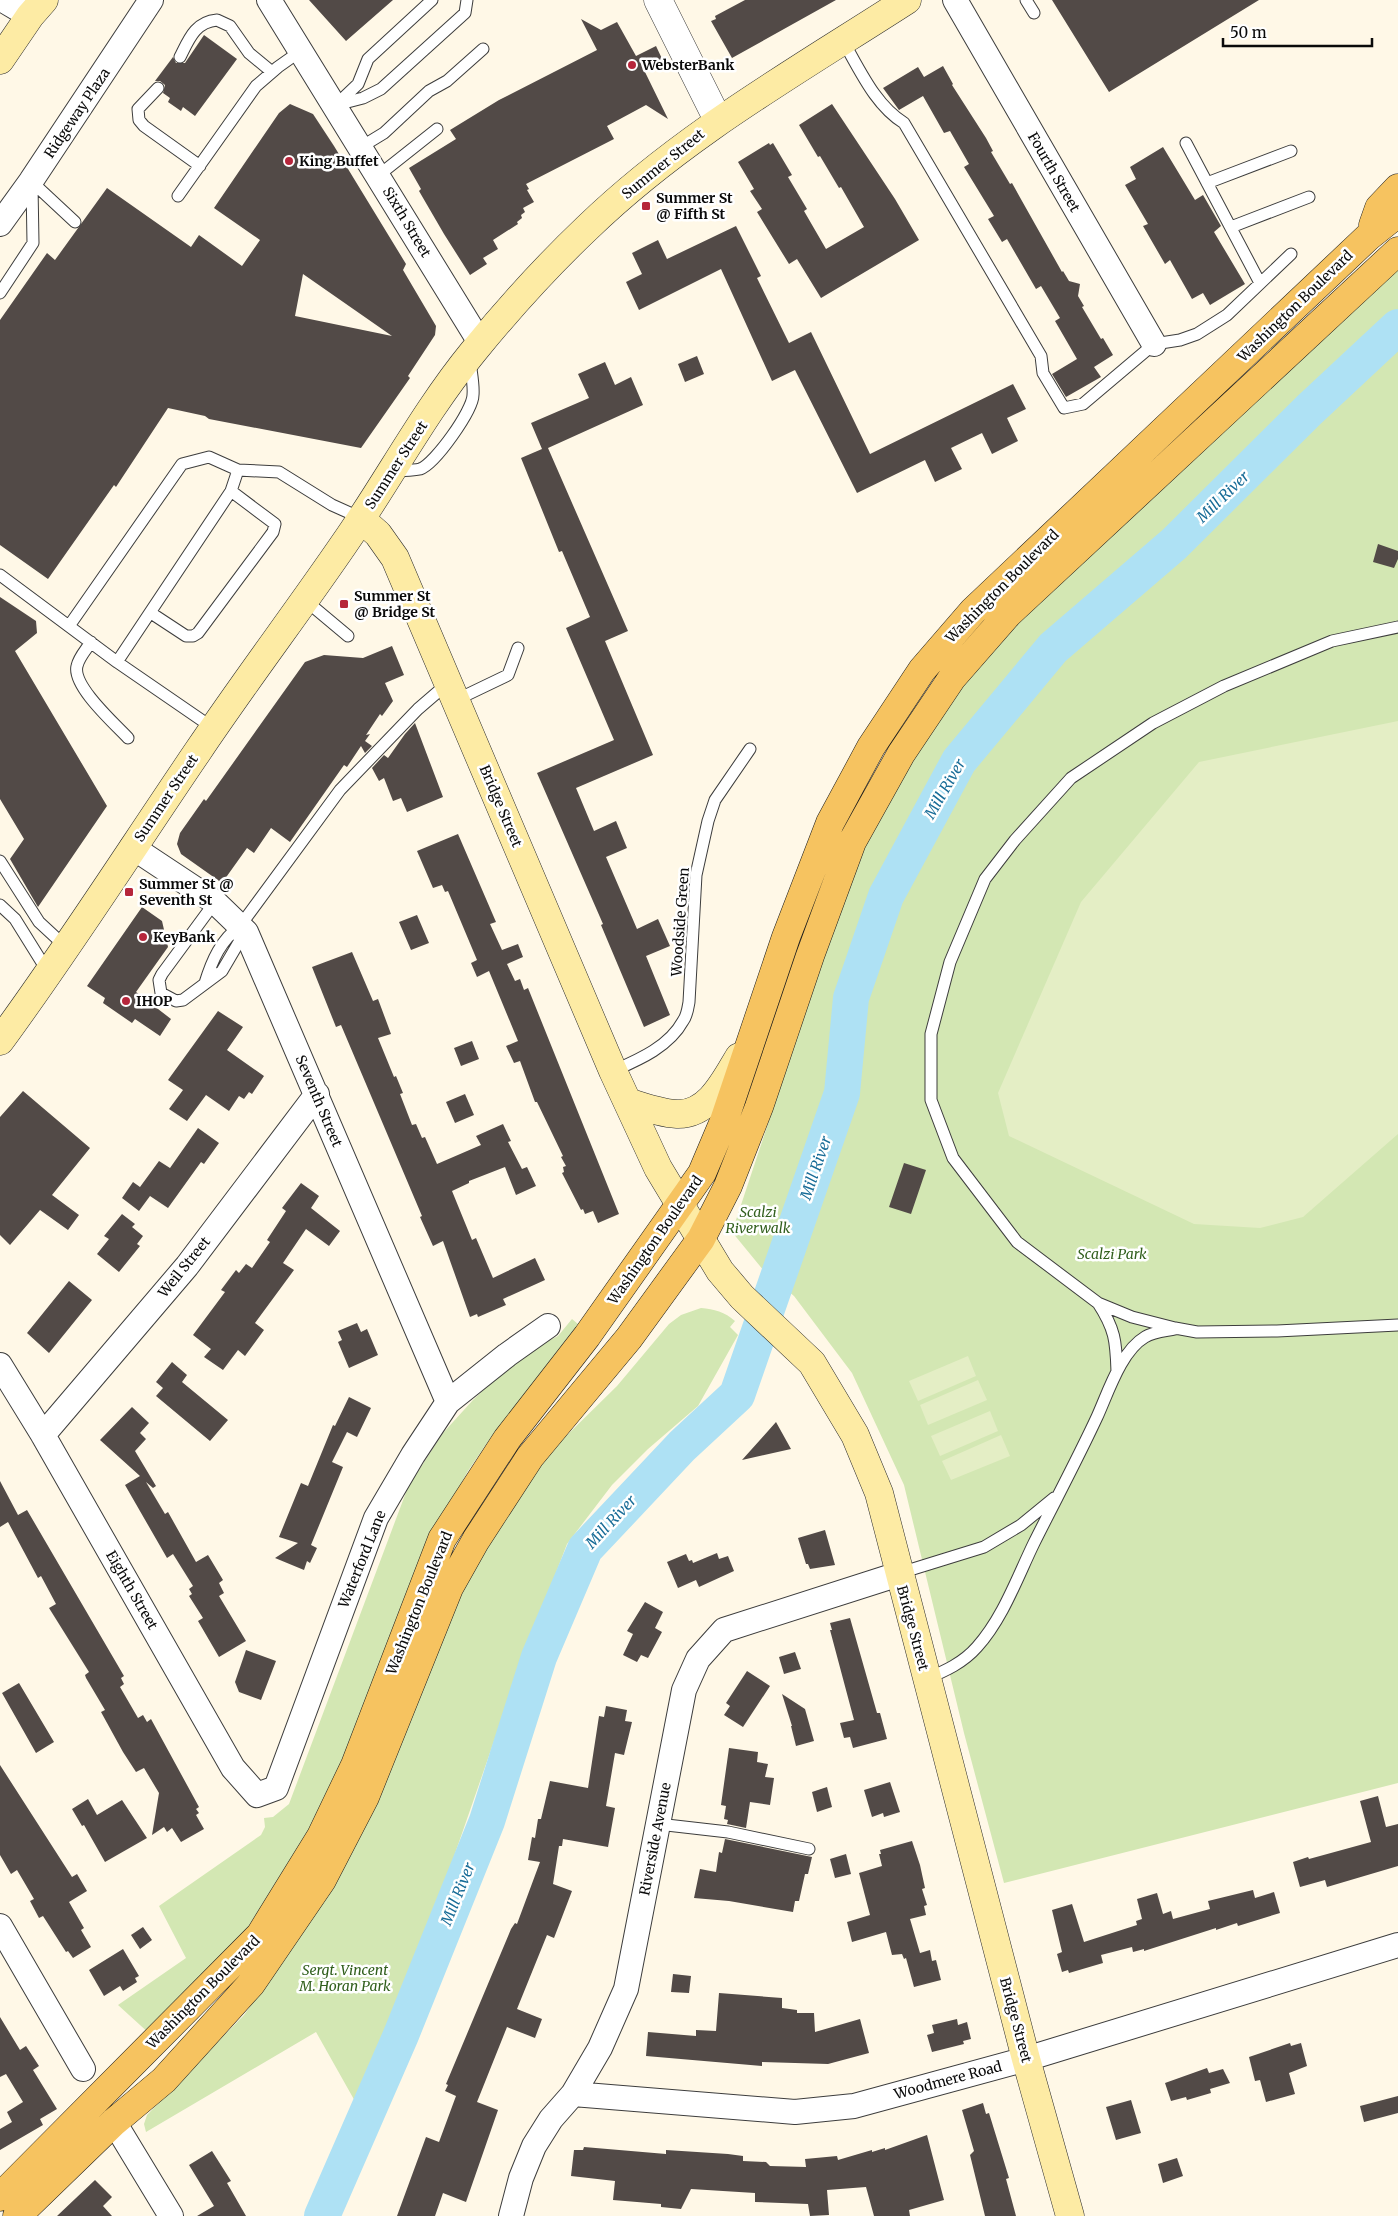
<svg xmlns="http://www.w3.org/2000/svg" width="1398" height="2216" font-family="Merriweather,serif">
	<style>
		.green { fill: #d3e7b3 }
		.pitch { fill: #e4eec5 }
		.lines { fill: none; stroke-linecap: round; stroke-linejoin: round }
		.river { stroke: #aee1f4; stroke-width: 36 }
		.building { fill: #524a47; fill-rule: evenodd }
		.service-casing { stroke: #3d3d3d; stroke-width: 13 }
		.minor-casing { stroke: #3d3d3d; stroke-width: 26 }
		.tertiary-casing { stroke: #3d3d3d; stroke-width: 29 }
		.secondary-casing { stroke: #2c2c2c; stroke-width: 29 }
		.primary-casing { stroke: #1b1b1b; stroke-width: 29 }
		.service { stroke: #fff; stroke-width: 11 }
		.minor { stroke: #fff; stroke-width: 24 }
		.tertiary { stroke: #fff; stroke-width: 28 }
		.secondary { stroke: #fdeba4; stroke-width: 28 }
		.primary { stroke: #f6c360; stroke-width: 28 }
		.poi-dot { fill: #b6263b; stroke: #fff; stroke-width: 2 }
		.labels { text-anchor: middle; stroke-width: 5; stroke-linejoin: round; paint-order: stroke }
		.poi-label { font-size: 14px; font-weight: bold; fill: #0a0a0a; stroke: #fff; text-anchor: start }
		.street-label { font-size: 14px; fill: #0a0a0a; stroke: #fff }
		.park-label { font-size: 14px; font-style: italic; fill: #315f1d; stroke: #fff }
		.water-label { font-size: 15px; font-style: italic; fill: #186c97; stroke: #fff }
	</style>
	<rect width="100%" height="100%" fill="#fff8e7"/>
	<!-- green -->
	<path class="green" d="M1398,263V1783L1004,1883L964,1733L904,1485L852,1373L794,1296L764,1271L732,1232L857,856L931,722L994,644Z
		M701,1308C714,1309 725,1312 735,1321L730,1327L738,1335L698,1406L648,1449L612,1485L567,1544L518,1672L408,1989L356,2103L316,2032L146,2132L144,2124L147,2115L244,2015L290,1951L348,1859L455,1607L473,1571L524,1486L560,1442L617,1386L669,1324L681,1315Z
		M572,1319L578,1324L491,1437L468,1471L433,1533L396,1620L341,1764L311,1826L247,1929L151,2035L118,2005L186,1958L159,1906L261,1835L265,1827L264,1818L273,1817L289,1804L408,1487L443,1433L473,1400L499,1375L542,1344L558,1336Z"/>
	<!-- pitch -->
	<path class="pitch" d="M1398,721V1134L1303,1217L1260,1228L1194,1224L1009,1136L998,1093L1081,902L1199,762Z
		M968,1356L976,1376L918,1401L909,1381Z
		M978,1380L987,1400L928,1425L920,1405Z
		M990,1411L998,1431L940,1456L931,1436Z
		M1001,1435L1010,1456L951,1480L942,1461Z"/>
	<g class="lines">
		<!-- river -->
		<path class="river" d="M322,2216L401,2035L487,1821L539,1657L585,1549L682,1446L737,1395L842,1093L851,998L886,896L959,761L1053,648L1174,544L1309,410L1398,327"/>
	</g>
	<!-- building -->
	<path class="building" d="M309,0H393L346,41Z
		M745,0H836L732,58L711,21L716,19L715,16Z
		M1052,0H1259L1109,92Z
		M581,19L601,30L617,22L636,56L656,46L664,63L645,72L668,119L646,105L607,126L614,139L526,184L529,189L527,190L534,202L523,208L525,212L521,215L522,218L517,222L518,224L493,240L498,249L483,258L487,264L470,275L444,234L419,191L421,189L409,168L456,139L450,130L499,100L597,50Z
		M204,35L237,59L195,116L183,107L181,111L168,102L170,98L163,93L165,85L160,81H155L173,57L176,63H185Z
		M943,66L953,84L952,85L986,138L993,151L991,152L1010,184L1012,183L1022,201L1062,272L1063,271L1069,281L1080,284L1078,296L1084,306L1082,307L1101,339L1103,338L1113,355L1094,367L1101,377L1066,397L1052,374L1077,359L1055,321L1060,318L1041,286L1036,289L1007,239L1002,242L988,219L994,216L964,167L969,164L950,131L944,133L923,96L899,110L883,88L918,67L924,77Z
		M290,104L313,114L334,146L406,264L403,270L436,326L435,335L408,376L410,378L361,448L209,419L205,416L168,408L116,487L114,485L48,579L0,545V320L47,253L55,260L107,188L191,247L199,235L242,266L260,240L214,208L279,113ZM303,274L392,336L295,316Z
		M832,104L895,199L919,240L821,298L797,259L789,264L757,212L762,209L750,191L754,189L738,162L769,143L770,145L773,143L792,175L788,177L807,209L804,211L826,249L864,227L841,187L839,188L820,156L818,157L799,125Z
		M1163,147L1195,200L1203,195L1221,226L1214,232L1245,284L1210,305L1203,293L1192,299L1170,260L1165,264L1143,226L1148,224L1125,185L1136,179L1130,167Z
		M736,226L761,276L757,278L789,343L811,332L870,454L1013,384L1026,409L1007,418L1018,441L992,454L982,433L951,448L962,469L935,482L925,460L857,493L795,370L772,381L721,269L639,310L626,282L642,274L632,253L658,240L667,259Z
		M697,356L704,374L685,382L678,364Z
		M605,362L615,385L631,377L643,405L548,448L628,631L605,641L653,755L576,788L594,831L616,821L627,848L606,857L637,929L658,919L670,946L646,956L670,1015L644,1027L601,925L603,924L537,773L614,740L566,628L590,617L562,551L559,552L521,458L542,449L531,423L589,398L578,374Z
		M1378,544L1398,551V559L1394,568L1373,562Z
		M0,597L36,621L37,633L15,651L107,806L38,907L10,859L24,839L0,799Z
		M392,646L404,675L385,683L393,701L382,716L380,714L366,735L370,734L365,741L372,746L365,753L361,746L347,767L344,765L290,842L271,828L254,853L247,848L222,883L181,854L177,844L180,833L204,799L206,801L305,662L324,655L363,658Z
		M415,723L443,797L407,812L401,798L393,801L384,778L379,781L372,768L384,755L388,758L405,734Z
		M458,834L496,922L490,924L502,950L518,944L523,957L507,964L515,981L520,979L524,990L528,988L619,1214L598,1223L593,1211L585,1214L583,1209L581,1210L562,1173L564,1172L563,1167L566,1166L561,1157L563,1156L537,1102H535L520,1061L514,1063L506,1046L518,1041L489,971L477,977L471,963L477,960L448,891L445,892L442,885L433,888L417,851Z
		M142,907L162,921L168,947L136,992L171,1019L160,1036L135,1019L132,1023L103,1003L105,998L87,986Z
		M417,915L429,943L411,950L399,922Z
		M352,952L373,1001L378,999L391,1034L378,1038L394,1077L396,1076L403,1093L400,1094L412,1125L416,1124L422,1138L425,1137L437,1164L481,1145L476,1136L503,1124L511,1141L508,1142L522,1169L527,1167L536,1186L516,1195L505,1167L469,1181V1183L452,1191L472,1240L476,1238L493,1278L535,1258L545,1280L503,1299L506,1305L478,1317L477,1314L470,1317L443,1241L433,1246L420,1217L422,1216L341,1025L336,1027L312,967Z
		M218,1011L243,1027L227,1050L264,1076L252,1094L249,1092L244,1099L239,1096L229,1111L206,1095L187,1121L169,1109L183,1090L168,1080Z
		M472,1041L479,1059L461,1066L454,1048Z
		M23,1091L90,1148L52,1195L79,1215L68,1230L40,1210L10,1245L0,1235V1117Z
		M465,1094L474,1115L455,1123L446,1102Z
		M198,1128L219,1143L204,1164L201,1162L168,1208L150,1196L139,1211L122,1198L133,1182L140,1187L159,1161L170,1168Z
		M904,1163L926,1170L911,1214L889,1207Z
		M301,1183L319,1196L311,1208L340,1231L329,1246L306,1229L283,1263L294,1270L255,1323L264,1330L245,1356L238,1350L223,1370L204,1357L211,1349L193,1335L225,1292L221,1290L236,1270L239,1273L246,1264L252,1268L270,1242L267,1240L286,1211L282,1208Z
		M122,1214L135,1224L132,1227L143,1236L137,1244L140,1246L119,1272L97,1254L109,1239L104,1236Z
		M69,1281L92,1300L49,1353L27,1333Z
		M357,1323L361,1332L367,1329L378,1355L349,1368L338,1342L342,1340L338,1331Z
		M172,1362L187,1375L182,1382L228,1420L210,1441L156,1396L163,1388L156,1382Z
		M349,1397L371,1408L357,1437L347,1432L332,1462L343,1467L311,1545L317,1548L310,1563L307,1561L304,1570L275,1558L298,1543L279,1537L301,1483L308,1486L333,1425L335,1426Z
		M132,1407L149,1423L140,1433L146,1439L135,1451L156,1486L153,1488L146,1482L165,1514L168,1512L196,1562L208,1555L223,1580L219,1583L224,1593L219,1596L246,1641L219,1657L198,1621L203,1618L189,1596L192,1594L189,1589L193,1586L173,1554L167,1558L125,1485L140,1476L100,1440Z
		M776,1422L791,1449L742,1460Z
		M0,1481L18,1515L27,1510L124,1676L121,1678L124,1684L120,1687L138,1718L143,1715L147,1722L151,1719L199,1807L196,1809L199,1813L196,1815L204,1829L181,1842L172,1828L167,1832L164,1827L152,1835L159,1793L144,1768L136,1772L123,1752L101,1712L105,1710L86,1678L85,1675L89,1672L49,1608L56,1604L41,1576L38,1578L8,1522L0,1527Z
		M825,1530L835,1565L810,1569L808,1564H806L798,1538Z
		M717,1553L719,1559L728,1556L734,1571L699,1587L696,1580L678,1588L667,1562L686,1554L689,1561L692,1560L693,1563Z
		M645,1602L663,1612L655,1628L662,1632L648,1658L641,1655L637,1662L623,1655L633,1634L627,1631Z
		M850,1618L877,1713H880L887,1739L853,1748L850,1737L844,1738L840,1723L854,1720L830,1630H832L830,1623Z
		M246,1650L276,1661L261,1700L239,1692L235,1682Z
		M795,1652L801,1669L784,1674L779,1657Z
		M747,1671L770,1686L743,1727L724,1715L730,1706L726,1703Z
		M19,1683L54,1742L36,1753L2,1693Z
		M782,1694L805,1709L814,1741L796,1746L791,1726H792Z
		M606,1706L627,1710L625,1721L632,1722L624,1755L615,1753L606,1806L615,1808L608,1847L563,1839L562,1846H559L553,1884L572,1891L554,1938L547,1935L517,2009L542,2019L535,2038L507,2027L477,2102L498,2110L466,2202L443,2193L435,2216H397L426,2137L439,2142L456,2096L445,2091L448,2085L446,2084L511,1929L515,1923L517,1924L540,1862L528,1860L532,1837L535,1838L538,1819H541L550,1781L588,1788L599,1716L604,1717Z
		M729,1748L758,1752L757,1762L768,1764L765,1777L774,1778L770,1805L750,1802L746,1828L727,1824L728,1820L724,1819L726,1806L721,1805Z
		M0,1765L72,1877L77,1874L87,1891L69,1902L84,1928L81,1930L91,1947L73,1958L68,1951L66,1952L43,1916L39,1918L30,1901L34,1899L17,1870L11,1874L0,1855Z
		M890,1782L900,1812L884,1817L883,1813L872,1817L864,1790Z
		M827,1787L832,1807L817,1812L812,1792Z
		M1378,1796L1386,1827L1398,1824V1866L1327,1887L1325,1880L1300,1887L1293,1862L1308,1857L1309,1859L1371,1842L1360,1801Z
		M88,1799L97,1815L122,1800L147,1838L105,1862L84,1825L82,1826L72,1809Z
		M725,1839L812,1857L808,1874H805L799,1901H795L793,1912L729,1901L694,1898L700,1869L716,1872L719,1852L722,1853Z
		M912,1841L920,1865L925,1888L922,1889L927,1905L924,1906L926,1915L910,1919L920,1953L930,1950L932,1961L936,1960L941,1980L914,1987L906,1958L904,1959L902,1954L892,1955L886,1932L852,1942L847,1922L870,1915L859,1873L882,1866L879,1854H881L880,1850Z
		M846,1854L851,1874L835,1878L830,1859Z
		M1253,1890L1255,1898L1274,1892L1280,1913L1238,1926L1237,1923L1216,1930V1928L1144,1951V1949L1133,1952L1132,1947L1101,1955L1103,1963L1069,1973L1068,1970L1062,1972L1057,1954L1062,1952L1052,1910L1072,1904L1084,1942L1137,1925L1136,1921L1142,1919L1137,1899L1157,1893L1163,1914L1171,1911L1173,1919L1210,1909L1208,1901Z
		M143,1927L152,1940L140,1949L131,1935Z
		M123,1949L139,1976L135,1978L137,1982L123,1991L120,1986L104,1996L89,1970Z
		M673,1974L691,1976L689,1993L671,1992Z
		M719,1993L782,1998V2008L797,2010V2013H814L815,2032L860,2019L869,2053L828,2064L762,2062V2066L646,2056L648,2032L696,2036V2030L716,2031Z
		M0,2017L20,2050L26,2046L39,2066L33,2070L57,2109L40,2119L43,2125L0,2150V2129L12,2122L7,2112L23,2102L6,2074L0,2077Z
		M957,2019L958,2025L967,2022L971,2039L963,2041L964,2044L932,2052L927,2035L934,2033L932,2025Z
		M1290,2043L1291,2046L1301,2043L1307,2066L1289,2073L1295,2094L1266,2102L1260,2080L1255,2081L1249,2057Z
		M1207,2068L1209,2073L1223,2069L1230,2083L1210,2089L1211,2093L1187,2100L1186,2097L1171,2101L1165,2083Z
		M1398,2096V2113L1364,2122L1360,2106Z
		M1131,2100L1141,2133L1116,2140L1106,2107Z
		M983,2103L986,2114L989,2113L1009,2178L1006,2179L1016,2216H985L970,2155L974,2151L962,2110Z
		M927,2135L944,2200L909,2210L910,2216H874L866,2187L827,2190L829,2215L810,2216L808,2204L755,2202V2193L691,2189L681,2209L661,2207V2204L613,2200L615,2181L571,2176L574,2150H583L584,2147L666,2154V2150L728,2154L743,2156V2161L766,2162L770,2166L806,2167L805,2159L837,2156L838,2160L872,2150V2152L885,2148V2150Z
		M212,2151L231,2181L227,2183L246,2216H197L214,2206L189,2165Z
		M1177,2158L1183,2176L1163,2183L1158,2164Z
		M95,2180L112,2197L103,2206L112,2216H57Z"/>
	<g class="lines">
		<!-- service casing -->
		<g class="service-casing">
			<path id="service" d="M1026,0L1034,13
				M843,41C860,70 875,105 904,123L1041,356L1043,373L1064,408L1083,404L1154,344L1180,340L1197,334L1227,315L1291,254
				M180,57C189,39 195,22 217,20L230,26L249,53L272,72
				M158,88L138,109L139,120L144,126L200,166
				M337,104L358,84L368,59L432,0
				M336,105L363,98L381,89L465,13L467,0
				M1186,143L1260,283
				M361,147L384,133L429,91L447,81L483,49
				M379,175L437,129
				M31,181L75,222
				M1207,183L1291,151
				M178,196L256,86L278,67L302,50
				M1231,227L1309,197
				M0,293L33,243L32,185
				M238,470L279,472L332,505L361,518
				M394,471C402,470 412,471 420,469C435,464 473,410 473,395C474,384 471,372 470,361
				M0,575L117,662L213,728
				M305,600L348,636
				M69,626L182,464L209,457L238,470L231,491
				M1398,627L1332,641L1224,686L1153,723L1071,778L1015,840L985,879L950,962L931,1034V1100L953,1158L1017,1242L1098,1303L1132,1317L1175,1328L1197,1332L1277,1331L1398,1325
				M91,642C86,650 79,657 77,666C72,686 115,724 128,738
				M117,662L231,491L275,524L273,532L198,633L193,636H186L151,613
				M456,700L508,675L518,648
				M0,861L39,922L66,947
				M215,902L162,974L159,980L161,993L176,1001L183,1000L222,971L239,942L240,928
				M0,905L15,919L48,972
				M205,983C212,960 221,940 240,926L340,790L418,709L447,684
				M613,1071C638,1060 669,1047 683,1021C687,1016 688,1008 689,1002L696,875L708,821L715,800L750,749
				M1098,1303C1115,1329 1116,1341 1117,1371
				M900,1573L984,1547L1021,1525L1054,1498
				M926,1679C945,1671 963,1663 977,1647C1003,1618 1017,1578 1034,1543C1055,1501 1077,1460 1097,1417C1108,1393 1121,1351 1145,1337C1153,1332 1166,1331 1175,1329
				M658,1824L728,1832L809,1849"/>
		</g>
		<!-- minor casing -->
		<g class="minor-casing">
			<path id="minor" d="M3,0L30,16
				M269,0L481,344
				M955,0L1154,344
				M0,224L31,181L151,0
				M132,847L215,902L246,932L448,1402
				M0,1365L43,1435L233,1768L257,1795L276,1788L376,1518L413,1455L448,1402L507,1355L548,1326
				M43,1435L187,1266L317,1094
				M0,1926L83,2069
				M573,2094L795,2112L854,2106L1026,2059L1398,1945
				M114,2122L171,2216
				M511,2216L521,2178L534,2146L551,2119L573,2094L600,2048L626,1989L684,1690L698,1659L724,1630L899,1574"/>
		</g>
		<!-- tertiary casing -->
		<g class="tertiary-casing">
			<path id="tertiary" d="M658,0L718,120"/>
		</g>
		<!-- secondary casing -->
		<g class="secondary-casing">
			<path id="secondary" d="M0,60L30,16L44,0
				M361,519L378,534L395,558L613,1071L658,1168L720,1271L742,1297L812,1363L855,1435L879,1493L1026,2059L1070,2216
				M0,1041C69,947 132,848 198,751C245,681 296,614 344,544C388,481 424,412 473,352C508,309 547,266 587,228C682,136 797,71 907,0
				M628,1102C643,1107 660,1113 677,1114C709,1115 725,1080 739,1057"/>
		</g>
		<!-- primary casing -->
		<g class="primary-casing">
			<path id="primary" d="M1373,225L1379,208L1398,188
				M0,2197L260,1935L321,1836L355,1765L442,1539L507,1439L587,1336L702,1173L724,1121L786,937L830,823L871,747L922,670L973,611L1368,237L1398,213
				M17,2216L114,2122L164,2080L251,1984L322,1880L365,1797L449,1588L476,1540L530,1457L629,1338L701,1239L728,1186L759,1107L810,956L852,842L901,754L952,678L1008,614L1398,251"/>
		</g>
		<!-- service -->
		<use href="#service" class="service"/>
		<!-- minor -->
		<use href="#minor" class="minor"/>
		<!-- tertiary -->
		<use href="#tertiary" class="tertiary"/>
		<!-- secondary -->
		<use href="#secondary" class="secondary"/>
		<!-- primary -->
		<use href="#primary" class="primary"/>
	</g>
	<!-- markers -->
	<g class="poi-dot">
		<circle cx="632" cy="65" r="5"/>
		<circle cx="289" cy="161" r="5"/>
		<rect x="641" y="201" width="10" height="10" rx="2.5"/>
		<rect x="339" y="599" width="10" height="10" rx="2.5"/>
		<rect x="124" y="887" width="10" height="10" rx="2.5"/>
		<circle cx="143" cy="937" r="5"/>
		<circle cx="126" cy="1001" r="5"/>
	</g>
	<g class="labels">
		<!-- poi labels -->
		<g class="poi-label">
			<text x="642" y="70">WebsterBank</text>
			<text x="299" y="166">King Buffet</text>
			<text x="656" y="203">Summer St<tspan x="656" dy="16">@ Fifth St</tspan></text>
			<text x="354" y="601">Summer St<tspan x="354" dy="16">@ Bridge St</tspan></text>
			<text x="139" y="889">Summer St @<tspan x="139" dy="16">Seventh St</tspan></text>
			<text x="153" y="942">KeyBank</text>
			<text x="136" y="1006">IHOP</text>
		</g>
		<!-- street labels -->
		<g class="street-label">
			<text transform="translate(77 113) rotate(-56)" y="5">Ridgeway Plaza</text>
			<text transform="translate(663 164) rotate(-39)" y="5">Summer Street</text>
			<text transform="translate(1054 172) rotate(60)" y="5">Fourth Street</text>
			<text transform="translate(407 222) rotate(59)" y="5">Sixth Street</text>
			<text transform="translate(1295 306) rotate(-44)" y="5">Washington Boulevard</text>
			<text transform="translate(396 465) rotate(-57)" y="5">Summer Street</text>
			<text transform="translate(1002 586) rotate(-45)" y="5">Washington Boulevard</text>
			<text transform="translate(166 798) rotate(-56)" y="5">Summer Street</text>
			<text transform="translate(501 806) rotate(67)" y="5">Bridge Street</text>
			<text transform="translate(680 922) rotate(-86)" y="5">Woodside Green</text>
			<text transform="translate(319 1101) rotate(67)" y="5">Seventh Street</text>
			<text transform="translate(655 1240) rotate(-55)" y="5">Washington Boulevard</text>
			<text transform="translate(184 1267) rotate(-51)" y="5">Weil Street</text>
			<text transform="translate(362 1559) rotate(-68)" y="5">Waterford Lane</text>
			<text transform="translate(132 1590) rotate(60)" y="5">Eighth Street</text>
			<text transform="translate(419 1603) rotate(-68)" y="5">Washington Boulevard</text>
			<text transform="translate(913 1628) rotate(75)" y="5">Bridge Street</text>
			<text transform="translate(655 1839) rotate(-79)" y="5">Riverside Avenue</text>
			<text transform="translate(203 1992) rotate(-45)" y="5">Washington Boulevard</text>
			<text transform="translate(1016 2020) rotate(75)" y="5">Bridge Street</text>
			<text transform="translate(948 2080) rotate(-15)" y="5">Woodmere Road</text>
		</g>
		<!-- park labels -->
		<g class="park-label">
			<text x="758" y="1217">Scalzi<tspan x="758" dy="16">Riverwalk</tspan></text>
			<text x="1112" y="1259">Scalzi Park</text>
			<text x="345" y="1975">Sergt. Vincent<tspan x="345" dy="16">M. Horan Park</tspan></text>
		</g>
		<!-- water labels -->
		<g class="water-label">
			<text transform="translate(1223 497) rotate(-44)" y="5">Mill River</text>
			<text transform="translate(945 789) rotate(-60)" y="5">Mill River</text>
			<text transform="translate(816 1168) rotate(-71)" y="5">Mill River</text>
			<text transform="translate(611 1522) rotate(-47)" y="5">Mill River</text>
			<text transform="translate(458 1894) rotate(-68)" y="5">Mill River</text>
		</g>
	</g>
	<!-- scale -->
	<path d="M1223 38v8h149v-8" fill="none" stroke="#0a0a0a" stroke-width="2.5"/>
	<text x="1230" y="38" font-size="15" fill="#0a0a0a" stroke="#ffffff" stroke-width="4" paint-order="stroke">50 m</text>
</svg>
